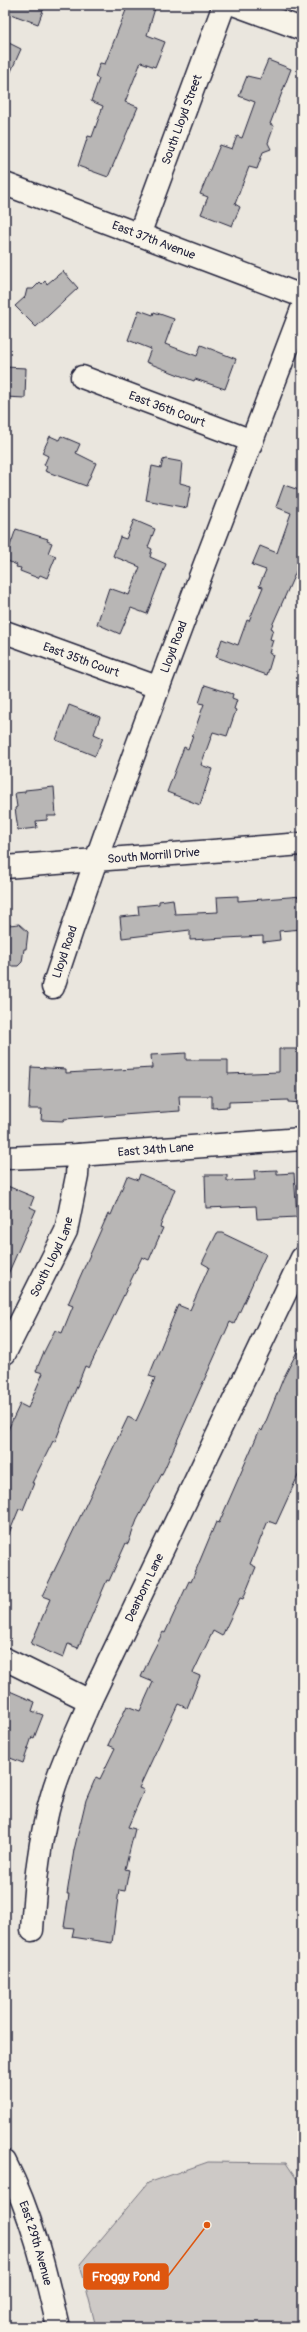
<svg xmlns="http://www.w3.org/2000/svg" width="307" height="2332" font-family="Pangolin,sans-serif">
	<style>
		.green { fill: #cdc9c6; stroke: #787680 }
		.building { fill: #b8b6b5; stroke: #22223b }
		.lines { fill: none; stroke-linecap: round; stroke-linejoin: round }
		.minor-casing { stroke: #22223b; stroke-width: 25 }
		.minor { stroke: #f7f3e8; stroke-width: 22 }
		.labels { text-anchor: middle; stroke-width: 3; stroke-linejoin: round; paint-order: stroke }
		.street-label { font-size: 12px; fill: #22223b; stroke: #f7f3e8 }
		.leader { fill: none; stroke: #de560e; stroke-width: 1.5 }
		.callout-dot { fill: #de560e; stroke: #f7f3e8; stroke-width: 1.5 }
		.callout { fill: #de560e; stroke: #de560e; stroke-width: 1.5 }
		.callout-label { font-size: 13px; text-anchor: middle; font-weight: bold; fill: #fff }
	</style>
	<rect width="100%" height="100%" fill="#eae6de"/>
	<filter id="ink" filterUnits="userSpaceOnUse"><feTurbulence type="fractalNoise" baseFrequency=".025" numOctaves="2"/><feDisplacementMap in="SourceGraphic" scale="8" xChannelSelector="R" yChannelSelector="G"/><feConvolveMatrix kernelMatrix="1 2 1 2 8 2 1 2 1" color-interpolation-filters="sRGB"/></filter>
	<g filter="url(#ink)">
		<!-- green -->
		<path class="green" d="M208,2162L286,2163L302,2187V2327H96L80,2264L148,2183Z"/>
		<!-- building -->
		<path class="building" d="M5,5H45L38,24L5,12Z
			M128,5H156L147,35L165,42L155,67L141,62L125,102L138,107L108,177L78,166L88,136L92,137L103,106L91,101L99,79L95,77L100,63L105,64Z
			M5,41L21,49L5,85Z
			M268,60L291,69L270,124L274,126L268,143L271,149L263,152L257,169L249,167L235,204L240,207L232,226L201,214L208,197L200,194L220,145L232,149L237,136L242,138L255,102L239,96L247,76L260,79Z
			M63,271L78,288L36,327L15,306L25,297L27,289H33L40,282L42,284L45,281L47,284Z
			M139,310L153,315L154,312L174,319L165,344L197,356L201,345L236,359L225,389L195,379L194,381L146,362L151,349L128,340Z
			M5,367L26,368L25,398L5,397Z
			M50,436L59,440L61,436L80,444L76,453L96,463L86,486L45,471L47,467L44,465L48,456L42,453Z
			M166,459L182,462L180,483L191,486L187,508L146,500L152,466L161,468L163,460Z
			M284,485L299,490L302,489V558L271,628L273,629L270,639L273,640L269,653L273,655L267,675L216,657L222,639L238,645L247,620L249,621L263,587L259,586L266,570L252,565L260,546L277,553L291,513L276,507Z
			M134,520L155,529L148,547L152,549L150,557L166,564L147,614L131,608L120,634L97,624L109,588L129,595L140,567L113,556L120,537L126,539Z
			M16,529L48,539L47,541L52,543L48,553L56,556L47,578L40,575L38,578L20,571L21,568L16,567L17,565L5,560Z
			M205,685L233,694L232,698L237,700L234,709L236,710L227,736L213,732L201,765L212,769L200,805L167,792L184,747L188,749L204,704L199,703Z
			M69,705L100,717L94,734L103,738L95,756L56,740Z
			M54,787L56,816H47V820L36,821L37,828L18,830L15,808L17,807L15,793L25,792V790Z
			M238,896V901L302,896V929L279,931L280,940L263,942V936L190,940V930L122,938L120,917L139,915L138,906L159,904V901L173,899L175,914L218,912L217,897Z
			M19,924L28,932L26,949H24L22,962L18,966H11L5,964V930L9,931V925Z
			M279,1049H302V1103L288,1102V1100L229,1102V1107L212,1108V1096H179L180,1111L64,1119V1121L41,1120L42,1109H29L31,1067L66,1069V1073L152,1068L151,1055L186,1053V1060H228V1074L279,1072Z
			M277,1170V1174L294,1173L297,1217L257,1219L256,1206L206,1208L205,1175H227V1181L255,1180L254,1171Z
			M140,1174L175,1189L160,1227L163,1228L149,1260L142,1257L89,1368L85,1366L55,1442L53,1441L32,1483H34L23,1510L19,1509L5,1543V1436L20,1404L28,1408L43,1373L36,1371L43,1354L55,1330L62,1333L73,1306L68,1304L108,1214L111,1215L127,1176L138,1180Z
			M5,1185L34,1197L30,1207L36,1210L5,1281Z
			M217,1233H222L266,1254L234,1324L230,1322L164,1470L137,1520L128,1544L126,1543L109,1581L107,1580L78,1648L68,1644L63,1658L31,1644L50,1599L42,1596L128,1417L136,1421L143,1406L155,1378L149,1376L178,1305L190,1310L209,1267L202,1263Z
			M302,1342V1467L276,1524L268,1521L250,1564L256,1567L243,1599L240,1598L222,1636L213,1631L193,1673L200,1676L187,1708L178,1704L139,1788L144,1790L128,1827L135,1829L125,1869L129,1870L125,1891L119,1890L112,1943L72,1937L74,1928L64,1927L69,1894H67L74,1850L86,1800L96,1777L100,1779L115,1748L108,1745L127,1706L140,1711L153,1682L141,1677L151,1655L163,1632L165,1633L189,1581L191,1582L216,1522L219,1523L260,1429L262,1431L283,1379Z
			M5,1689L35,1702L32,1711L43,1715L34,1738L32,1737L23,1763L5,1756Z"/>
		<g class="lines">
			<!-- minor casing -->
			<g class="minor-casing">
				<g id="minor">
					<path d="M236,5L302,29"/>
					<path id="s1" d="M5,184L302,296"/>
					<path id="s2" d="M139,235L224,5"/>
					<path id="s3" d="M82,377L252,441"/>
					<path id="s4" d="M5,632L157,687"/>
					<path id="s5" d="M5,867L302,844"/>
					<path id="s6" d="M53,987C128,758 217,534 302,309"/>
					<path id="s7" d="M5,1158L78,1155L302,1139"/>
					<path id="s8" d="M5,1353L66,1231L77,1176L78,1155"/>
					<path d="M5,1659L90,1701"/>
					<path id="s9" d="M32,1930C35,1884 39,1839 52,1795C61,1763 77,1732 90,1701L302,1258"/>
					<path id="s10" d="M5,2162C32,2214 45,2270 58,2327"/>
				</g>
			</g>
			<!-- minor -->
			<use href="#minor" class="minor"/>
		</g>
	</g>
	<g class="labels">
		<!-- street labels -->
		<g class="street-label">
			<text dy="4" stroke="none"><textPath href="#s2" startOffset="123">South Lloyd Street</textPath></text>
			<text dy="4" stroke="none"><textPath href="#s1" startOffset="159">East 37th Avenue</textPath></text>
			<text dy="4" stroke="none"><textPath href="#s3" startOffset="91">East 36th Court</textPath></text>
			<text dy="4" stroke="none"><textPath href="#s6" startOffset="361">Lloyd Road</textPath></text>
			<text dy="4" stroke="none"><textPath href="#s4" startOffset="81">East 35th Court</textPath></text>
			<text dy="4" stroke="none"><textPath href="#s5" startOffset="149">South Morrill Drive</textPath></text>
			<text dy="4" stroke="none"><textPath href="#s6" startOffset="37">Lloyd Road</textPath></text>
			<text dy="4" stroke="none"><textPath href="#s7" startOffset="151">East 34th Lane</textPath></text>
			<text dy="4" stroke="none"><textPath href="#s8" startOffset="107">South Lloyd Lane</textPath></text>
			<text dy="4" stroke="none"><textPath href="#s9" startOffset="364">Dearborn Lane</textPath></text>
			<text dy="4" stroke="none"><textPath href="#s10" startOffset="87">East 29th Avenue</textPath></text>
		</g>
	</g>
	<!-- callouts -->
	<path class="leader" d="M207 2225L168 2276"/>
	<circle class="callout-dot" cx="207" cy="2225" r="4"/>
	<rect class="callout" x="84" y="2264" width="84" height="25" rx="4"/>
	<g class="callout-label">
		<text x="126" y="2281">Froggy Pond</text>
	</g>
	<!-- margin -->
	<rect width="307" height="2332" fill="none" stroke="#f7f3e8" stroke-width="20"/>
	<rect x="10" y="10" width="287" height="2312" fill="none" stroke="#22223b" stroke-width="1.5" filter="url(#ink)"/>
</svg>
